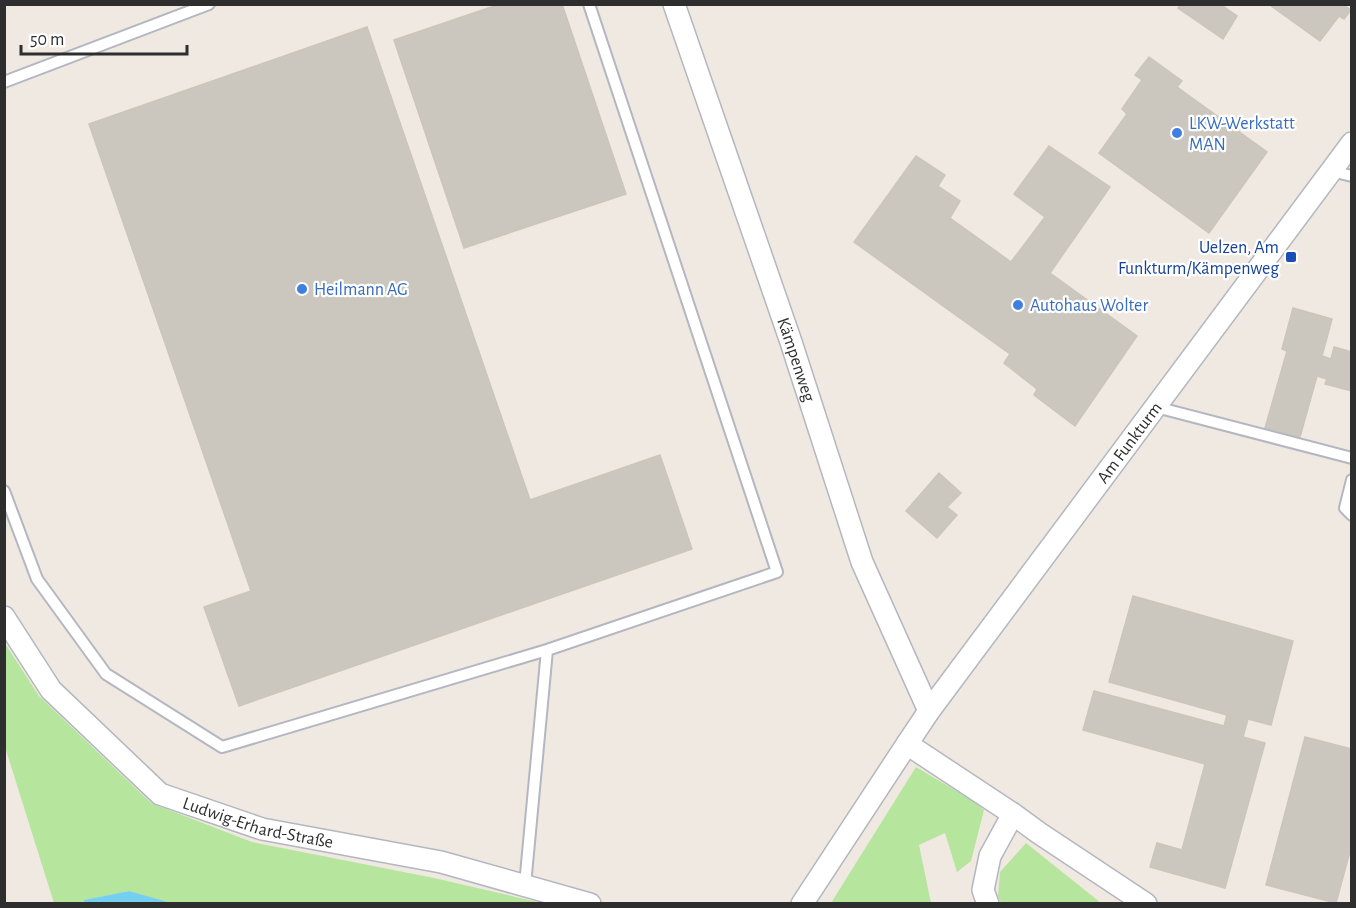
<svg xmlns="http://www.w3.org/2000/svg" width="1356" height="908" font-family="'Alegreya Sans',sans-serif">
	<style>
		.green { fill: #b6e59e }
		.water { fill: #75cff0 }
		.building { fill: #cbc7bf; stroke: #cbc5ba; stroke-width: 1.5 }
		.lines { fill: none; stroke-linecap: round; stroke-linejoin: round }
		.service-casing { stroke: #b4b7c1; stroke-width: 14 }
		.minor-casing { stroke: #b4b7c1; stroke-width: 24 }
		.service { stroke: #fff; stroke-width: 10 }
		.minor { stroke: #fff; stroke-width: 21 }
		.shop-dot { fill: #3f7fe0; stroke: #fff; stroke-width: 2 }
		.transit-dot { fill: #1a4fb4; stroke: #fff; stroke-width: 2 }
		.labels { text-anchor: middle; stroke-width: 4.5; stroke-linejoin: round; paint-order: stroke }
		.shop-label { font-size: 18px; fill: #366cbe; stroke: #fff; text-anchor: start }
		.transit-label { font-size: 18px; fill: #164399; stroke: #fff; text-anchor: end }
		.street-label { font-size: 18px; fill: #2e2e2e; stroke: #fff }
	</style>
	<rect width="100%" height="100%" fill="#efe9e1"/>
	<!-- green -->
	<path class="green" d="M4,642L39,696L151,803L252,842L434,878L542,903L171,904L129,891L85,900L84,903H54L5,747Z
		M916,767L973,801L984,810L971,861L957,872L945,833L919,845L931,903H831Z
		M1026,843L1101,903H1001L998,896L1000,872Z"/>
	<!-- water -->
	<path class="water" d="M129,891L171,903H84V900Z"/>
	<!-- building -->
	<path class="building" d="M500,4H562L626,194L464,248L394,40Z
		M1181,4H1220L1237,16L1223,39L1178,8Z
		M1346,4L1345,6L1351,10L1344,19L1339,16L1320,41L1270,5Z
		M367,27L530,500L660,455L692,549L239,706L204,607L251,591L89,124Z
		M1149,57L1182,81L1177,87L1267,152L1209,233L1099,153L1127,114L1122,109L1142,80L1135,75Z
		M1049,146L1110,187L1050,273L1137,336L1075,426L1034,395L1037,389L1004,363L1010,354L854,242L916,156L945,175L938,186L960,201L950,218L1011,262L1045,217L1014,194Z
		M1293,308L1332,319L1322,356L1331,359L1334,347L1352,352V391L1325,384L1327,379L1317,376L1300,437L1265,428L1287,351L1282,349Z
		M939,473L961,493L947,507L957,515L937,538L906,511Z
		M1133,596L1293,641L1271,725L1248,719L1243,737L1265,743L1225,888L1150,867L1157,843L1182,850L1205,764L1083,730L1094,691L1224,726L1227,715L1109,682Z
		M1305,737L1352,749V844L1336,903L1266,885Z"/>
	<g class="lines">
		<!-- service casing -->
		<g class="service-casing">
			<path id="service" d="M4,82L209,4
				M1331,171L1352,176
				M1156,407L1352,458
				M1352,480L1345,508L1352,515
				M4,491L37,579L106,674L222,747L547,650L777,572L589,4
				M525,885L547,650"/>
		</g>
		<!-- minor casing -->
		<g class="minor-casing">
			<g id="minor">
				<path id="s1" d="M674,4L791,342L862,562L929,711"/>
				<path id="s2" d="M4,617L51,690L160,794L262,829L441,862L590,904"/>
				<path d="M907,744L1013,814L990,856L983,890L988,904"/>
				<path d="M1013,814L1039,833L1146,904"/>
				<path id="s3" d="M802,904L907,744L929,711L1352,143"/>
			</g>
		</g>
		<!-- service -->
		<use href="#service" class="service"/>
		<!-- minor -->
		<use href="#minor" class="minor"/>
	</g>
	<!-- markers -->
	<g class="shop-dot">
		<circle cx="1177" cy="133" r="6"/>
		<circle cx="302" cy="289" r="6"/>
		<circle cx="1018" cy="305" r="6"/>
	</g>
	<rect class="transit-dot" x="1285" y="251" width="12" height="12" rx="3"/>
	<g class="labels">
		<!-- shop labels -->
		<g class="shop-label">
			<text x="1189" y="129">LKW-Werkstatt<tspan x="1189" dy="21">MAN</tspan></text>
			<text x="314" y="295">Heilmann AG</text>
			<text x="1030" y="311">Autohaus Wolter</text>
		</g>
		<!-- transit labels -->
		<g class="transit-label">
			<text x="1279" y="253">Uelzen, Am<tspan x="1279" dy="21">Funkturm/Kämpenweg</tspan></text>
		</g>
		<!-- street labels -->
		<g class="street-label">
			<text dy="6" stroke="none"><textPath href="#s1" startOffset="376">Kämpenweg</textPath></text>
			<text dy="6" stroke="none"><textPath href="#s3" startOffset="566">Am Funkturm</textPath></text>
			<text dy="6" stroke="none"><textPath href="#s2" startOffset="340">Ludwig-Erhard-Straße</textPath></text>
		</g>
	</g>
	<!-- border -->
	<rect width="1356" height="908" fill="none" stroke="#2e2e2e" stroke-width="12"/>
	<!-- scale -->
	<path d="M21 45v9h166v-9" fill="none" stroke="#2e2e2e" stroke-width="3"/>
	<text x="30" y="45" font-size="18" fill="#2e2e2e" stroke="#ffffff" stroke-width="4.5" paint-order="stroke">50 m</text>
</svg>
